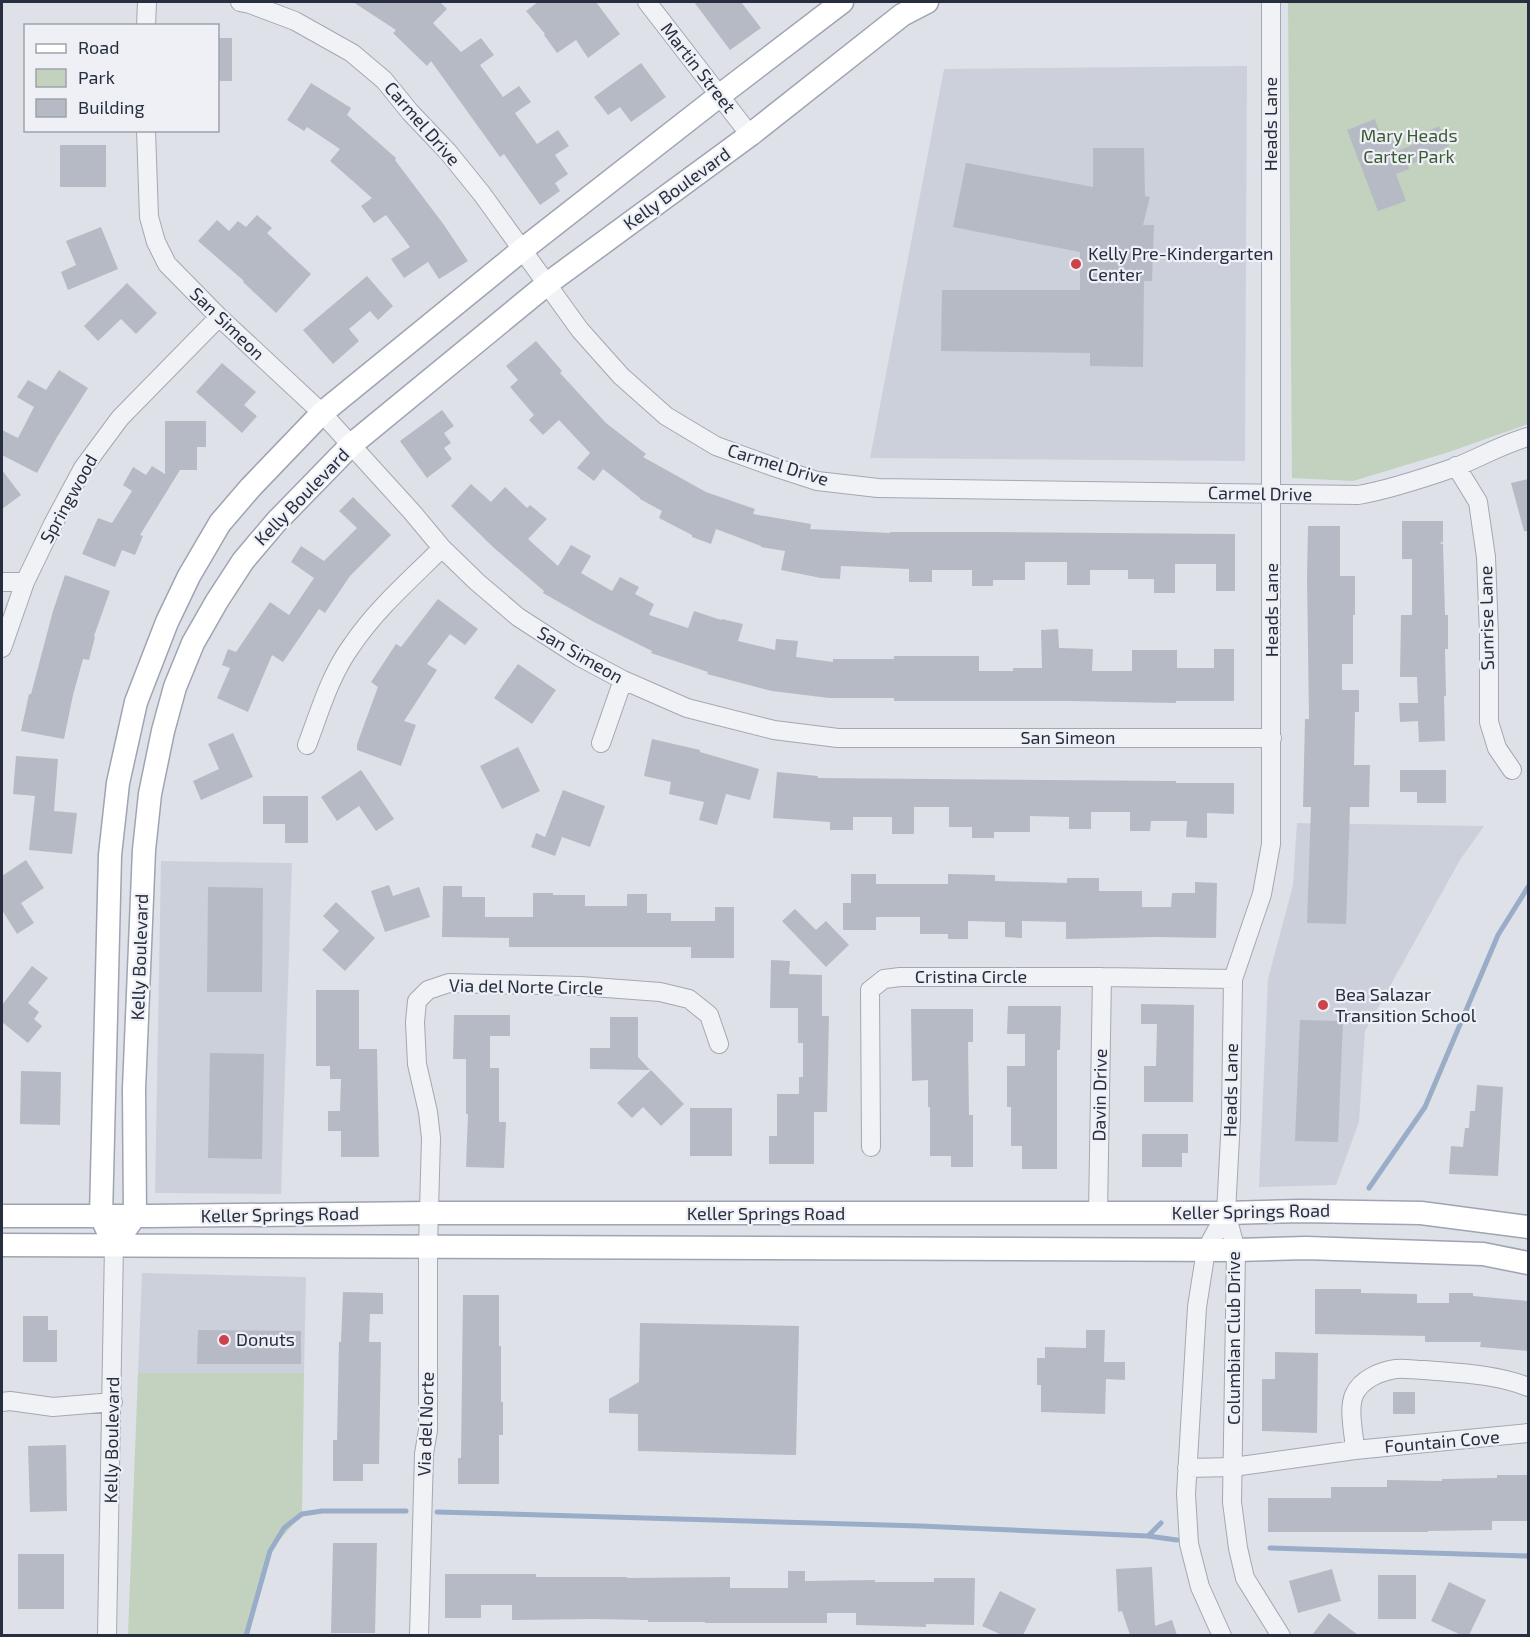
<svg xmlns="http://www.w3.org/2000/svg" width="1530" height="1637" font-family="'Exo 2',sans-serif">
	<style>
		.built { fill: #ccd0da }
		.green { fill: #c2d2bf }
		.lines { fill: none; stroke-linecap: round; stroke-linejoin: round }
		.stream { stroke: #99acc8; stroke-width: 5 }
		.building { fill: #b6bac4 }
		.minor-casing { stroke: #a3a8b2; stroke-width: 20 }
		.major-casing { stroke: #9ea4b3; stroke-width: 25 }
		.minor { stroke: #f1f2f6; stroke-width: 18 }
		.major { stroke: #fff; stroke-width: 22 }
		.poi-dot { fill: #cd434c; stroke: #eef0f5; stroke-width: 2 }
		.labels { text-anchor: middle; stroke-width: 4.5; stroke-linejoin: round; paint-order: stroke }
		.street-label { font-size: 18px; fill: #272e3f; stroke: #eef0f5 }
		.park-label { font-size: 18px; fill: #395a35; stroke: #eef0f5 }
		.poi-label { font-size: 18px; fill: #272e3f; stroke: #eef0f5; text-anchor: start }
	</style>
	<rect width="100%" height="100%" fill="#dee1e8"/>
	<!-- built -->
	<path class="built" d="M1247,66L1245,461L870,458L944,69Z
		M1297,823L1484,826L1460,860L1365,1031L1359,1122L1336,1185L1259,1187L1268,979L1293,885Z
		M161,861L292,863L281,1194L155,1193Z
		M142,1273L306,1277L304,1373H138Z"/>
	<!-- green -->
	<path class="green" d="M1288,2H1528V424L1449,452L1353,481L1292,478Z
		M138,1373H304L302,1514L270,1551L249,1635H128Z"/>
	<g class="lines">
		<!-- stream -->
		<path class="stream" d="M1369,1188L1425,1107L1498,935L1528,887
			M437,1512L920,1526L1148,1536L1177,1540
			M1148,1536L1161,1523
			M1270,1548L1528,1556
			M246,1636L270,1551L284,1528L302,1514L322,1511H406"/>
	</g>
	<!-- building -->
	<path class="building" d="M353,2H440L447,9L433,23L461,52L481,38L494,55L480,65L503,97L519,86L531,102L515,113L537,144L558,130L569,146L555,155L568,174L555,183L560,191L540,205L504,154L500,157L431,61L427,66L393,33L396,30Z
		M538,2H596L620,34L588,58L576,40L557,53L544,35L545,34L526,11Z
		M694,2H741L761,28L730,50Z
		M218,38H232V81H218Z
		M641,63L666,97L631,122L620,107L608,115L594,97Z
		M311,83L351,108L347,115L396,158L395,160L444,225L468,261L439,279L428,262L404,278L391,259L410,247L386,215L374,223L361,206L372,198L330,161L340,149L307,127L304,131L287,120Z
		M1375,119L1384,144L1393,140L1397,151L1423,141L1420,135L1439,126L1449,146L1408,166L1409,169L1396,174L1406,201L1378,211L1347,130Z
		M60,145H106V187H60Z
		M1093,148H1144L1145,196L1150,197L1143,225H1154L1152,281H1144L1143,367L1090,366V353L941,351L942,290H1080V252L953,227L966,163L1093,187Z
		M257,215L272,228L267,233L311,274L276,313L243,282L244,281L198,241L217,220L229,231L238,221L246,227Z
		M101,227L118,269L68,290L61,272L76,265L66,241Z
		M367,276L393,306L378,320L370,311L349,329L359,341L333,364L303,330Z
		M127,283L157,313L136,334L121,319L98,341L84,326Z
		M536,341L562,371L560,373L606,423L646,454L643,457L706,492L755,509L753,514L811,524L810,529L890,533V532H993L1235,534V591H1216V564H1175V593H1154V579H1128V570H1090V585H1067V562H1025V580H993V586H972V570H932V582H909V569L841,566L840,579L821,578L781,570L785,551L761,547V546L716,529L711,544L692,537V535L659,518L662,511L640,499V498L603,469L594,481L577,468L590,453L559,420L543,435L529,420L534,415L510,387L518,380L506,366Z
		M222,363L256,392L244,405L257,416L242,433L196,392Z
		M59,370L88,388L57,437L37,473L2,455V430L18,438L34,407L17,397L28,380L46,390Z
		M442,410L454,426L444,433L451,443L444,448L452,459L427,478L400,441Z
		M165,421H206V447H197V470H180L140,535L143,536L135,555L122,550L115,567L82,554L98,518L112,523L132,491L123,485L133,467L146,475L152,466L165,474Z
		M2,470L21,495L2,509Z
		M1528,479V531H1524L1511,483Z
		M471,484L491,502L505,487L527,508L530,505L547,519L528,539L558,566L571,545L591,556L581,573L612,591L620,577L639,587L635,594L654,604L649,615L688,628L694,611L721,620L722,619L743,624L738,641L775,650L776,639L798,641L796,657L833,662V659H894V656H979V671H1013V668H1042L1041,630L1058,629L1059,648L1093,649L1092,671H1132V650H1177V668H1214V649H1234V701H1176V703L1071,701H894V698H829L772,691L707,674L708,672L651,653L652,651L594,622L543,593L544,591L493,547L451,506Z
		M353,497L391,535L350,576L325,613L319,609L283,662L272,655L248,712L217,698L230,668L222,665L228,649L236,652L270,602L289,615L314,578L291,562L301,546L324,561L357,528L339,511Z
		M1402,521H1443V542L1439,543L1443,544L1445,615H1448V649H1445L1446,696H1444L1445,741L1419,742L1418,721L1400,722L1399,703H1418L1417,677H1400L1401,615H1412V559H1402Z
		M1308,526H1340V576H1355V615H1353V664H1342V690H1359V712H1355L1354,765H1370L1369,807H1350L1346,924L1307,923L1311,807H1303L1305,719H1309L1307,576Z
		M65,575L110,591L94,636L95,637L89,660L83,659L73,695L64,739L21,731L29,694H31L53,611Z
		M438,599L478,629L465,645L450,634L427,664L437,670L404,721L416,725L401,766L357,750V744L378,687L371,682L396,644L401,647Z
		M518,664L556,690L532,724L494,698Z
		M233,733L253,777L201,800L193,781L219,769L208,744Z
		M652,739L700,750V752L759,769L750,800L726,794L717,825L699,820L704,802L669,794L671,782L644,776Z
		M518,747L540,791L502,809L480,766Z
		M16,756L58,759L54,811L77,813L72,854L29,850L35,796L13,794Z
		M361,770L394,819L376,831L359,806L337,821L321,797Z
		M1400,770H1446V803H1417V792H1400Z
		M777,772L818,776V778L1176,781V783H1234V814L1207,813V838L1186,837L1187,821H1151L1150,831H1130V812H1091V829H1069V817L1030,816V832H994V838H972V827H949V807H914V834H892V817H853V830H830V822L773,818Z
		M563,790L605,806L590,847L562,837L555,856L531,847L536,833L545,837Z
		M263,796H308V843H285V824H263Z
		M26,860L44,888L21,903L34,923L17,934L2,910V876Z
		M851,874H876V884H948V874L995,875V881L1067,883V878H1099V891H1142V907H1171L1172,893H1195V882L1217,883L1216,938L1156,937L1066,939V922L1022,921V938L1005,937V922L968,921V939H948V934H920V917H876V930H843V903H851Z
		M389,885L393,896L419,887L430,917L385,932L371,891Z
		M443,886H462V897H485V917H533V893H553V895H585V906H627V894H647V913H671V921H715V907H734V958H691V947H509V938L442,937Z
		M208,887L263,888L262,992H207Z
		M336,902L375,938L345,971L322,950L339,931L323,916Z
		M795,909L816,930L826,921L849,945L826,967L782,921Z
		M771,960L790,961L789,974L822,975V1016H829L827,1112H814V1164H769V1136H777V1094H799V1077H803V1043H798V1008H770Z
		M32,966L48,978L28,1003L39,1012L34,1019L42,1026L28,1043L2,1022V1005Z
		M316,990H359V1049H377L379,1157H341V1131H328V1111H340L341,1079H330V1066H316Z
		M1141,1004L1194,1005L1193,1102H1144V1066H1156L1157,1024H1141Z
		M1008,1006H1061L1060,1050H1057V1169H1022V1146H1011V1107H1007V1066H1025V1034H1007Z
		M911,1009H973V1042H968L969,1115H973V1167H951V1156H930V1107H928V1080L912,1081Z
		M454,1015H510V1036H490V1068H499V1122H506L504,1168L466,1167L468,1114H466V1059H453Z
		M610,1017H638V1057L650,1070L590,1069V1048H610Z
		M1300,1020L1343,1021L1338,1142L1295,1141Z
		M210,1053L264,1054L262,1159L208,1158Z
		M651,1070L684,1104L661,1126L643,1107L632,1118L617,1103Z
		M21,1071L61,1072L60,1125L20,1124Z
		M1477,1085L1503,1087L1498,1176L1449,1174L1451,1146L1463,1147L1465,1128H1469L1470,1111H1475Z
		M690,1108H732V1156H690Z
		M1142,1134H1188V1153H1182V1167H1142Z
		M1315,1289H1361V1293L1417,1294V1303H1449V1293H1473V1296L1528,1301V1351L1480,1347L1481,1342H1425V1336L1315,1334Z
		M343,1292L383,1293V1314H370L369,1342H381L379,1464H363V1481H333V1440H337L339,1342H341Z
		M463,1295H499V1346H501V1402H503V1435H499V1484H458V1458H461Z
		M23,1316H48V1330H57V1362H23Z
		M640,1323L799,1326L796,1455L638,1451V1414L609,1413V1399L639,1382Z
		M198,1330L301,1331V1364H197Z
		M1086,1330H1105L1104,1362H1125V1380L1106,1379L1105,1414L1041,1412V1385H1037V1358H1045V1347L1086,1348Z
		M1275,1352L1318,1353L1317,1433L1262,1431V1379H1275Z
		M1393,1392H1415V1414H1393Z
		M66,1445L67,1511L30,1512L28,1446Z
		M1497,1475H1528V1521H1492V1530L1428,1531V1532H1268V1498H1331V1487H1387V1480L1442,1481V1479L1497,1478Z
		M333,1543H377L375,1633H331Z
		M18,1554H64V1609H18Z
		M1152,1567L1155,1626L1172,1620L1177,1635H1130L1122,1611L1118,1612L1116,1569Z
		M1332,1569L1341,1601L1298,1613L1289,1581Z
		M788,1571H805V1581L875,1580V1582H934V1578H975L974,1625L926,1624V1627L856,1625V1613H827V1623H705V1622H648V1620L592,1619L512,1620V1605H481V1618H445V1574H536V1577H627V1578L730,1577V1588H788Z
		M1378,1575H1416V1619H1378Z
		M1449,1582L1486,1600L1469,1635H1461L1431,1621Z
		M1000,1591L1036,1609L1023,1635H1002L982,1626Z
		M1329,1613L1358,1635H1312Z"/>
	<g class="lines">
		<!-- minor casing -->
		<g class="minor-casing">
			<path id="minor" d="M240,2L250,4L295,21L352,53L384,80L410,112L448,152L482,194L580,330L621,376L666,416L716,446L774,467L817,481L878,488L1358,495C1389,490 1427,477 1456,467C1481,457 1503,444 1528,437
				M647,2L750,135
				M1271,2V844L1262,894L1233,979L1231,1118L1226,1213L1236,1250L1232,1502L1238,1548L1245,1578L1281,1636
				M146,26L147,2
				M146,130L149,217L156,242L167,264L219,317L322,413L412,512L442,548L477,582L518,617L580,657L623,680L687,708L774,730L838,738H1272
				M1456,466L1478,502L1486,557L1489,634V722L1497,748L1512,770
				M2,582H25
				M2,648L25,582L53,524L83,468L120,418L219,317
				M601,743L623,680
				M307,745C320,711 330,675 352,645C377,608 411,579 442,548
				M871,1147L870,990L884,979L900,977H1102L1233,979
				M1098,1213L1102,977
				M2,1402L10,1401L53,1407L113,1402
				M1355,1450C1354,1433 1348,1410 1354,1395C1361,1379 1381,1371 1396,1369C1405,1368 1415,1370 1424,1370C1458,1373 1496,1374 1528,1387
				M1187,1468L1233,1467L1355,1450L1528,1433
				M107,1636L114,1245
				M419,1636L424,1454L428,1430V1246L431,1138L428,1112L417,1064L415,1022L417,1001L428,990L449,983L580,986L660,992L689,999L709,1015L719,1044
				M1222,1636L1200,1587L1189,1544L1186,1494L1197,1307L1206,1250L1226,1213"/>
		</g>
		<!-- major casing -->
		<g class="major-casing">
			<path id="major" d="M2,1216H149L430,1213H1226L1301,1211L1421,1213L1528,1227
				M2,1245L1236,1250L1306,1248L1483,1254L1528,1263
				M114,1245L135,1216L134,1089L144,850L150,794L163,731L175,687L193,643L217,601L243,561L276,522L351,445L547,284L750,135L902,15L927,2
				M114,1245L101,1216L110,855L118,783L136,702L167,622L189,576L220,523L251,487L322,413L522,250L719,96L842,2"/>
		</g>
		<!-- minor -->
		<use href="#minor" class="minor"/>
		<!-- major -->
		<use href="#major" class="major"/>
	</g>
	<!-- markers -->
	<g class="poi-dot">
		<circle cx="1076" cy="264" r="6"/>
		<circle cx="1323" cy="1005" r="6"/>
		<circle cx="224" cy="1340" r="6"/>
	</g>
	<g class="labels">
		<!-- street labels -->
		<g class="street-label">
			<text transform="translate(698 68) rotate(52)" y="6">Martin Street</text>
			<text transform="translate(422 124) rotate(49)" y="6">Carmel Drive</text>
			<text transform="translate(1271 124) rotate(-90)" y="6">Heads Lane</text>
			<text transform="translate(677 189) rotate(-36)" y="6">Kelly Boulevard</text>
			<text transform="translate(227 324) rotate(44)" y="6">San Simeon</text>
			<text transform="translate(778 465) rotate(17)" y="6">Carmel Drive</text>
			<text transform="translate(1260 494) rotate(1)" y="6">Carmel Drive</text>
			<text transform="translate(302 497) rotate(-46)" y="6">Kelly Boulevard</text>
			<text transform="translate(69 499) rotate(-61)" y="6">Springwood</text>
			<text transform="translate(1272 610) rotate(-90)" y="6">Heads Lane</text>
			<text transform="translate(1487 618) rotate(-91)" y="6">Sunrise Lane</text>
			<text transform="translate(580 655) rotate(30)" y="6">San Simeon</text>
			<text x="1068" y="744">San Simeon</text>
			<text transform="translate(140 957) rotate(-88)" y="6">Kelly Boulevard</text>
			<text x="971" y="983">Cristina Circle</text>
			<text transform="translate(526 987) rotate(1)" y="6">Via del Norte Circle</text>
			<text transform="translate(1231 1090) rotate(-89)" y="6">Heads Lane</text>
			<text transform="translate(1100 1095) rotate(-89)" y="6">Davin Drive</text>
			<text transform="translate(1251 1212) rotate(-1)" y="6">Keller Springs Road</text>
			<text x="766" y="1220">Keller Springs Road</text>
			<text transform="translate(280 1215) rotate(-1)" y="6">Keller Springs Road</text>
			<text transform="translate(1234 1338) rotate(-90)" y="6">Columbian Club Drive</text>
			<text transform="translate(426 1424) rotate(-88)" y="6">Via del Norte</text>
			<text transform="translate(112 1440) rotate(-89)" y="6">Kelly Boulevard</text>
			<text transform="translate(1442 1442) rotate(-5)" y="6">Fountain Cove</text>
		</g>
		<!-- park labels -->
		<g class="park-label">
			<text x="1409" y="142">Mary Heads<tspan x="1409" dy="21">Carter Park</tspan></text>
		</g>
		<!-- poi labels -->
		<g class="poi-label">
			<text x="1088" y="260">Kelly Pre-Kindergarten<tspan x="1088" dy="21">Center</tspan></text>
			<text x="1335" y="1001">Bea Salazar<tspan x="1335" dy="21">Transition School</tspan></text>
			<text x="236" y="1346">Donuts</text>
		</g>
	</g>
	<!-- border -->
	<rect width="1530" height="1637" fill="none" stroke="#272e3f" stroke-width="6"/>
	<!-- legend -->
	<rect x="24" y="24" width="195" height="108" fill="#eef0f5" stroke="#9ea2ac" stroke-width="1.5"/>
	<rect x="36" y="44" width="30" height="9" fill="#ffffff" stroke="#9ea2ac" stroke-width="1.5"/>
	<text x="78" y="54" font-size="18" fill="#272e3f">Road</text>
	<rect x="36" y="69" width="30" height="18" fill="#c2d2bf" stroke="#9ea2ac" stroke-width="1.5"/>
	<text x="78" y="84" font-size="18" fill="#272e3f">Park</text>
	<rect x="36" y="99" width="30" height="18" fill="#b6bac4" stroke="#9ea2ac" stroke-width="1.5"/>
	<text x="78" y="114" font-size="18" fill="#272e3f">Building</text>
</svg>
